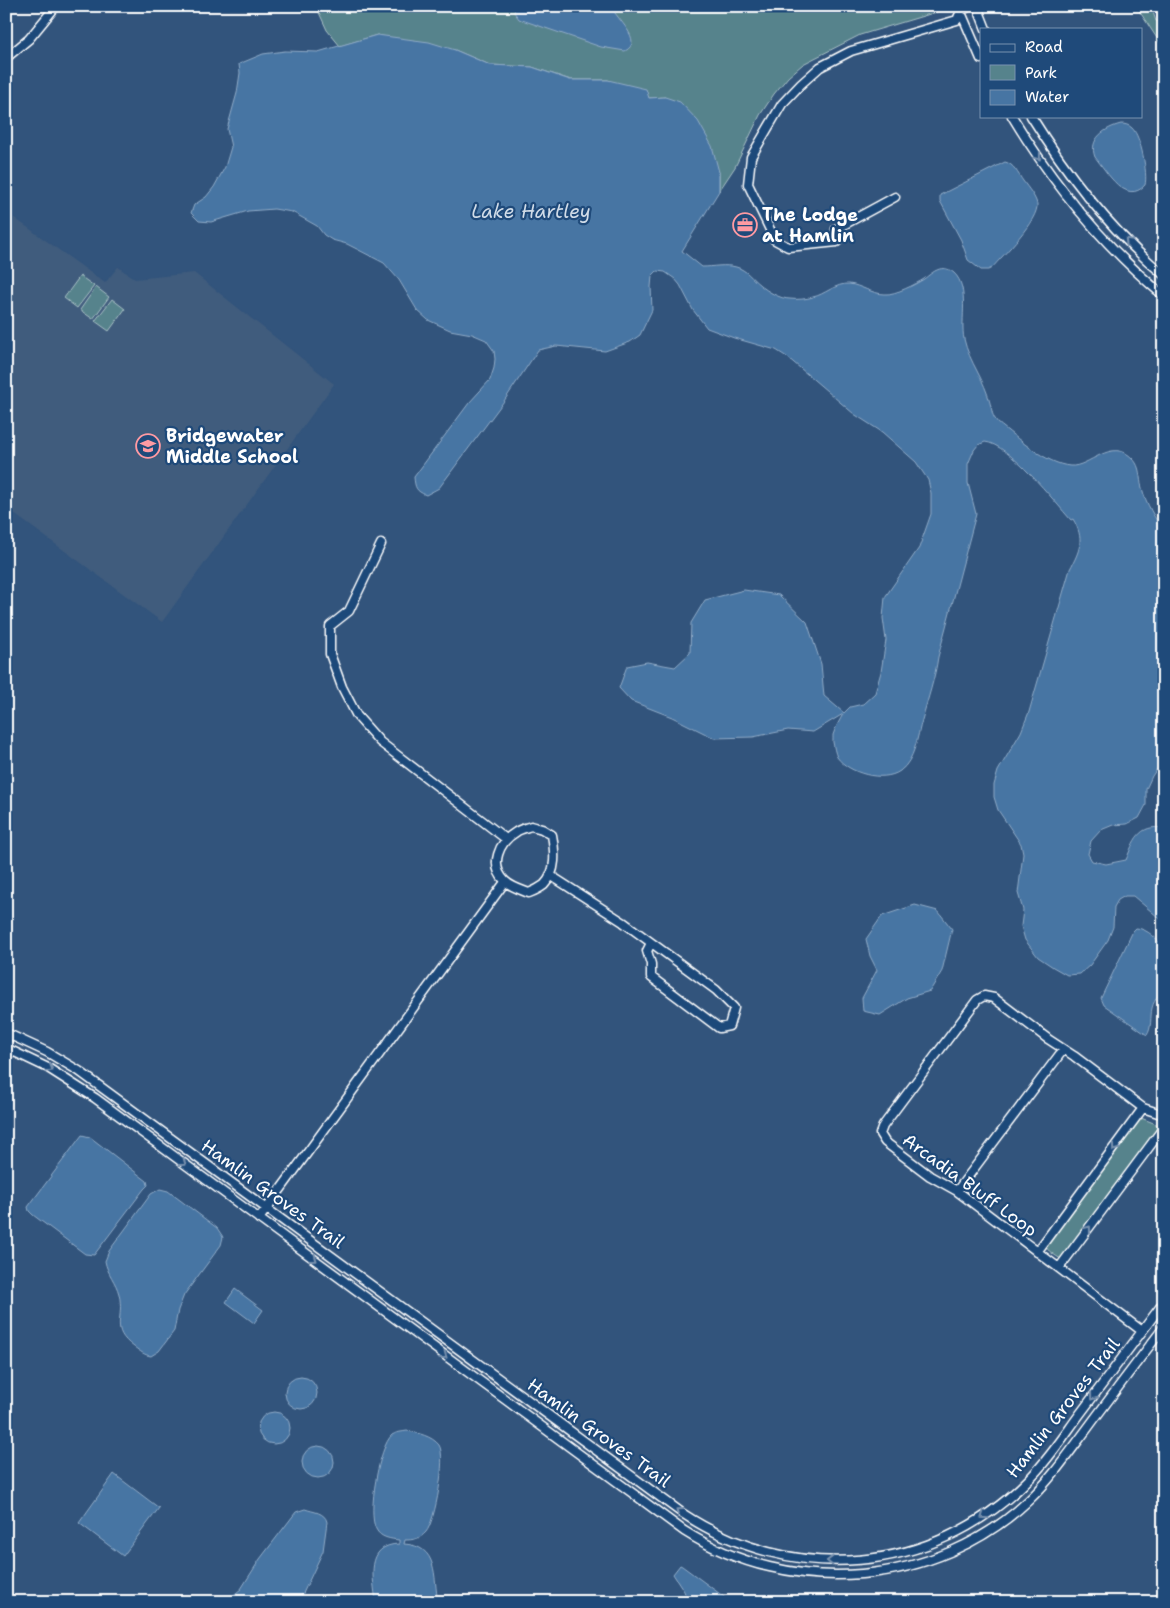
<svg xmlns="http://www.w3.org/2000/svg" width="1170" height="1608" font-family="'Shantell Sans',sans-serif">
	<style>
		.built { fill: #405c7d }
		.green { fill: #56838c; stroke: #aac1c6 }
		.water { fill: #4775a3; stroke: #91acc8 }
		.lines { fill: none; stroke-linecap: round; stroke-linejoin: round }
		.minor-casing { stroke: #fff; stroke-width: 11 }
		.minor { stroke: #1f4a7a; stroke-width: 8 }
		.oneway { stroke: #7992af }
		.labels { text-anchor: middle; stroke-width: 4.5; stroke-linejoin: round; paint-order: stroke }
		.poi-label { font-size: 18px; font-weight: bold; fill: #fff; stroke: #1f4a7a; text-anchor: start }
		.street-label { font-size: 18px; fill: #fff; stroke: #1f4a7a }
		.water-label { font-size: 19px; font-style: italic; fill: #d1dce8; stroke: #1f4a7a }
	</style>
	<rect width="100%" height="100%" fill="#32547c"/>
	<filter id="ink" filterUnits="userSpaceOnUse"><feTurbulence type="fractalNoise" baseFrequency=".02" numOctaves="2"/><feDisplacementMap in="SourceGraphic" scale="10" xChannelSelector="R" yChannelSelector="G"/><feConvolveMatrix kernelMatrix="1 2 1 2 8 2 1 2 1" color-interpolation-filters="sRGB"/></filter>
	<g filter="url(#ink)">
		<!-- built -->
		<path class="built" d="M6,212L105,283L118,267L135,279L194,273L334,384L162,622L6,508Z"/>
		<!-- green -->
		<path class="green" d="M316,6H938L940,11L860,35L803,64L788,77L774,94L760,115L735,167L719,191V172L665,97L649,98L608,80H571L532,67L490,65L455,50L377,35L340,46L327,30Z
			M1136,6H1153L1152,9L1156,21L1164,23V49Z
			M80,276L94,286L77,308L64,298Z
			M96,287L109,297L93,319L80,310Z
			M112,299L125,309L109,331L95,321Z
			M1141,1118L1161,1126L1063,1257L1061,1259C1056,1256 1047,1251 1046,1246Z"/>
		<!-- water -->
		<path class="water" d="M516,6H611C616,19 645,41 625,51L601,47L519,19L514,12Z
			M377,35L429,42L455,50L490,65L532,67L570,80H608L646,89L649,98L665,97L680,102L698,121L712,146L719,172V191L682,251L702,267C713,267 725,264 736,267C747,270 751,278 760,285C767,291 780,299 790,299C797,300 807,299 813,297C824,295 836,283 849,284C860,285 872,294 885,294C895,295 916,284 924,279C933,272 942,263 954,273C970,288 960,320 964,339C969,362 985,380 990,403C993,413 991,414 998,423C1016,437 1046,464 1070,466C1089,468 1112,436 1133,459C1141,467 1139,478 1142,488C1146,504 1155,518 1164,532V759L1152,776L1146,789V805L1139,818L1127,824L1113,825L1101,830L1091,841L1088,854L1092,861L1106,864L1126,860C1134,841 1138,824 1164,828V922L1133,896H1125L1118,900L1114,907L1113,927L1108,940L1090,965L1080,974L1067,975L1053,967L1038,957L1025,940L1021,926L1023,910L1018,893L1023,854L1021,844L998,810L994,797V785L998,771L1021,732L1029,712L1070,569C1080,550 1085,539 1073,519L1071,520C1054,501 1009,444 985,442L978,445L974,450L968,464V483L976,514L938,657C935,678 928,698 922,720C917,737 915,760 900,771C883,783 848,773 837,757C835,753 834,747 833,742C833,741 833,736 833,735C835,728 840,720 843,714L813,732L788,730L753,737L714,738L672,717L631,701L619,688L627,666L647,662L675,667L690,653L691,623L705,600L744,590L779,595L807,622L821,664L824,696L844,713L850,707L863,704L875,693L881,672L886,640L883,618L885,597L919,548L931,514V493L928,480L916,462L882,432L854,414L787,357L776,350L734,338L707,328L693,310L680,285L675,279L665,272L657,271L652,276L651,287L652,310L640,335L630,342L605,351L556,346L538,350L504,401L439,488L426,495C416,491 415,488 414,477L469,403L490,380L494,368L495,359L494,351L486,340L472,334L450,330L428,320L417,310L399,280L384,263L347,244L332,240L324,235L317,226L292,212L274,209L248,211L211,222L199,221L191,213L194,205L206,197L214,187L225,167L231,147L227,129L237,93L240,73L239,64L263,54L285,51L318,52Z
			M1121,124C1125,124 1129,125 1132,128C1141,136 1148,174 1145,185C1126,206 1107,172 1095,157C1088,139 1105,128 1121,124Z
			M1005,162C1014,164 1018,174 1023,181C1028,188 1035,196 1037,204C1039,220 1003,255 992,268L988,270H981L968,260L961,240L940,201V195Z
			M915,905L938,911L952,929L942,971L930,991L907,998L880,1015L863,1011L862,998L877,970L870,956L866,939L882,916Z
			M1136,928C1146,928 1160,940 1163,949C1165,954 1165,978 1164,984C1162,992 1154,999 1152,1008C1150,1017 1152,1028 1147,1035L1104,1005L1101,998L1133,931Z
			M82,1135L90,1137L147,1181L148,1185L144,1189L94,1255L85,1254L33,1215L29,1211L28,1207Z
			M160,1189L168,1191L217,1228L223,1237L221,1245L184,1295L178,1310L174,1331L159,1351L151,1356C144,1355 140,1351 134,1347C109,1329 125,1319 119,1294C116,1282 107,1273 105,1261L109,1251L151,1194Z
			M235,1289L263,1310L254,1323L226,1302Z
			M285 1393a16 16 0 1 1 32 0a16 16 0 1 1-32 0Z
			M258 1428a16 16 0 1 1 32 0a16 16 0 1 1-32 0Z
			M407,1431C418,1433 432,1436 439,1445C447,1457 435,1522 426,1532C420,1539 413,1540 405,1540L404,1544C439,1546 433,1576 438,1602H376C373,1578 365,1545 399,1544V1540C391,1539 380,1538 376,1529C367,1514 379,1446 392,1435C396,1432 402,1432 407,1431Z
			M302 1462a16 16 0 1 1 32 0a16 16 0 1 1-32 0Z
			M114,1474L159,1508L123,1556L79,1523Z
			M305,1509C313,1512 325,1512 327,1522L323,1551L299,1602H225L241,1589L260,1559L296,1512Z
			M680,1565L682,1566L731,1602H688L684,1591L673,1574Z"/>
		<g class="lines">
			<!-- minor casing -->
			<g class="minor-casing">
				<path id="minor" d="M977,6L986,29
					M960,10L981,59
					M6,58L29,39L56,6
					M1012,116C1053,184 1103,245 1164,296
					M1031,116C1067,174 1111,231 1164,275
					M895,197L836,229L837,242L788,247L775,240L748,184L751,157L782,104L801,84L820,67L851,51L957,20L961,11L970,6
					M381,544L349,611L330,626V654L342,687L357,716L380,742L506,839
					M531,826L542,829L552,835C555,852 557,872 544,885C540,888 534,891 529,893C521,890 511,887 505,881C489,865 499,842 516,832C520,829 526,828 531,826Z
					M550,875L623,922L716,990L734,1008L729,1026L719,1028L651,977V964L647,951L651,943
					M6,1033L47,1052L79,1071L682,1513C792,1586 932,1575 1026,1482C1047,1462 1063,1437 1080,1414C1108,1377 1136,1339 1164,1302
					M6,1048L48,1068L95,1098L684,1531C791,1599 936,1588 1029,1500C1051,1479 1069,1453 1087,1429C1112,1395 1138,1361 1164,1327
					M957,1191L1063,1050
					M259,1219L505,882
					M1037,1252L1143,1108
					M1059,1268L1164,1127
					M1142,1331L957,1191L930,1176L885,1142L880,1134L883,1126L977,1000L984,996L994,998L1048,1039L1074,1056L1143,1108L1164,1115"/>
			</g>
			<!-- minor -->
			<use href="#minor" class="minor"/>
		</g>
		<!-- one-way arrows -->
		<defs><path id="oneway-chevron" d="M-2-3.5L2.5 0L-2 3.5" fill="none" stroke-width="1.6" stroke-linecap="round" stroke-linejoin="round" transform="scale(1.25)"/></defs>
		<g class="oneway">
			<use href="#oneway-chevron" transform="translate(1038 157) rotate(53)"/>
			<use href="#oneway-chevron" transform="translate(1128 241) rotate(-135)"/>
			<use href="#oneway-chevron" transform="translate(50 1069) rotate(30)"/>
			<use href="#oneway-chevron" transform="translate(1115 1148) rotate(126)"/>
			<use href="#oneway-chevron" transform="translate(183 1163) rotate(36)"/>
			<use href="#oneway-chevron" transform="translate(1088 1229) rotate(-53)"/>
			<use href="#oneway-chevron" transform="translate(314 1259) rotate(36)"/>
			<use href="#oneway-chevron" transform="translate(444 1356) rotate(36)"/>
			<use href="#oneway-chevron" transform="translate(1093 1397) rotate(127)"/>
			<use href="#oneway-chevron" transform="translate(679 1511) rotate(-144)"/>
			<use href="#oneway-chevron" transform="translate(984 1516) rotate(146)"/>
			<use href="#oneway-chevron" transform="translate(830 1561) rotate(-179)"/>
		</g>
	</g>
	<!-- icons -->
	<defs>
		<g id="office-ring" transform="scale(1.25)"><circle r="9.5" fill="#1f4a7a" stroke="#ff9aa2" stroke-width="1.5"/><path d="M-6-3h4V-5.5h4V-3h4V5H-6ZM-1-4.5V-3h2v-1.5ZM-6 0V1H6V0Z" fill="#ff9aa2"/></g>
		<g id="school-ring" transform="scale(1.25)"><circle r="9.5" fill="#1f4a7a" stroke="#ff9aa2" stroke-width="1.5"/><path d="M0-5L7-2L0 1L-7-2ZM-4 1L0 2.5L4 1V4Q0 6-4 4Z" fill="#ff9aa2"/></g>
	</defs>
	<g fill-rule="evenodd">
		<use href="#office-ring" x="745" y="225"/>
		<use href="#school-ring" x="148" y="446"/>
	</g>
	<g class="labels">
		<!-- poi labels -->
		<g class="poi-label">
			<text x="762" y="221">The Lodge<tspan x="762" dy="21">at Hamlin</tspan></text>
			<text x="166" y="442">Bridgewater<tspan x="166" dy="21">Middle School</tspan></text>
		</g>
		<!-- street labels -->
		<g class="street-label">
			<text transform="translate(970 1185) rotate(36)" y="6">Arcadia Bluff Loop</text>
			<text transform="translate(273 1194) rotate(36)" y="6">Hamlin Groves Trail</text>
			<text transform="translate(1063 1408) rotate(-52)" y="6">Hamlin Groves Trail</text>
			<text transform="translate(599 1433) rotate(36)" y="6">Hamlin Groves Trail</text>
		</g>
		<!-- water labels -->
		<g class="water-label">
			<text x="531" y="218">Lake Hartley</text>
		</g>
	</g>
	<!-- margin -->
	<rect width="1170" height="1608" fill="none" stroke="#1f4a7a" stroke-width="25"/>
	<rect x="12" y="12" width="1145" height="1583" fill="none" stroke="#fff" stroke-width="2" filter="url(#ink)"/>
	<!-- legend -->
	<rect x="980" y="28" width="162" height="90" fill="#1f4a7a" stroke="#7992af"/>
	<rect x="990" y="44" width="25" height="8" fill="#1f4a7a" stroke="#7992af"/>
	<text x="1025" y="52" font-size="15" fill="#ffffff">Road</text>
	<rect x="990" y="65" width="25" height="15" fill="#56838c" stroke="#7992af"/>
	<text x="1025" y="78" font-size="15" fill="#ffffff">Park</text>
	<rect x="990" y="90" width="25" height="15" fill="#4775a3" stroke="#7992af"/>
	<text x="1025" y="102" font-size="15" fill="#ffffff">Water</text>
</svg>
